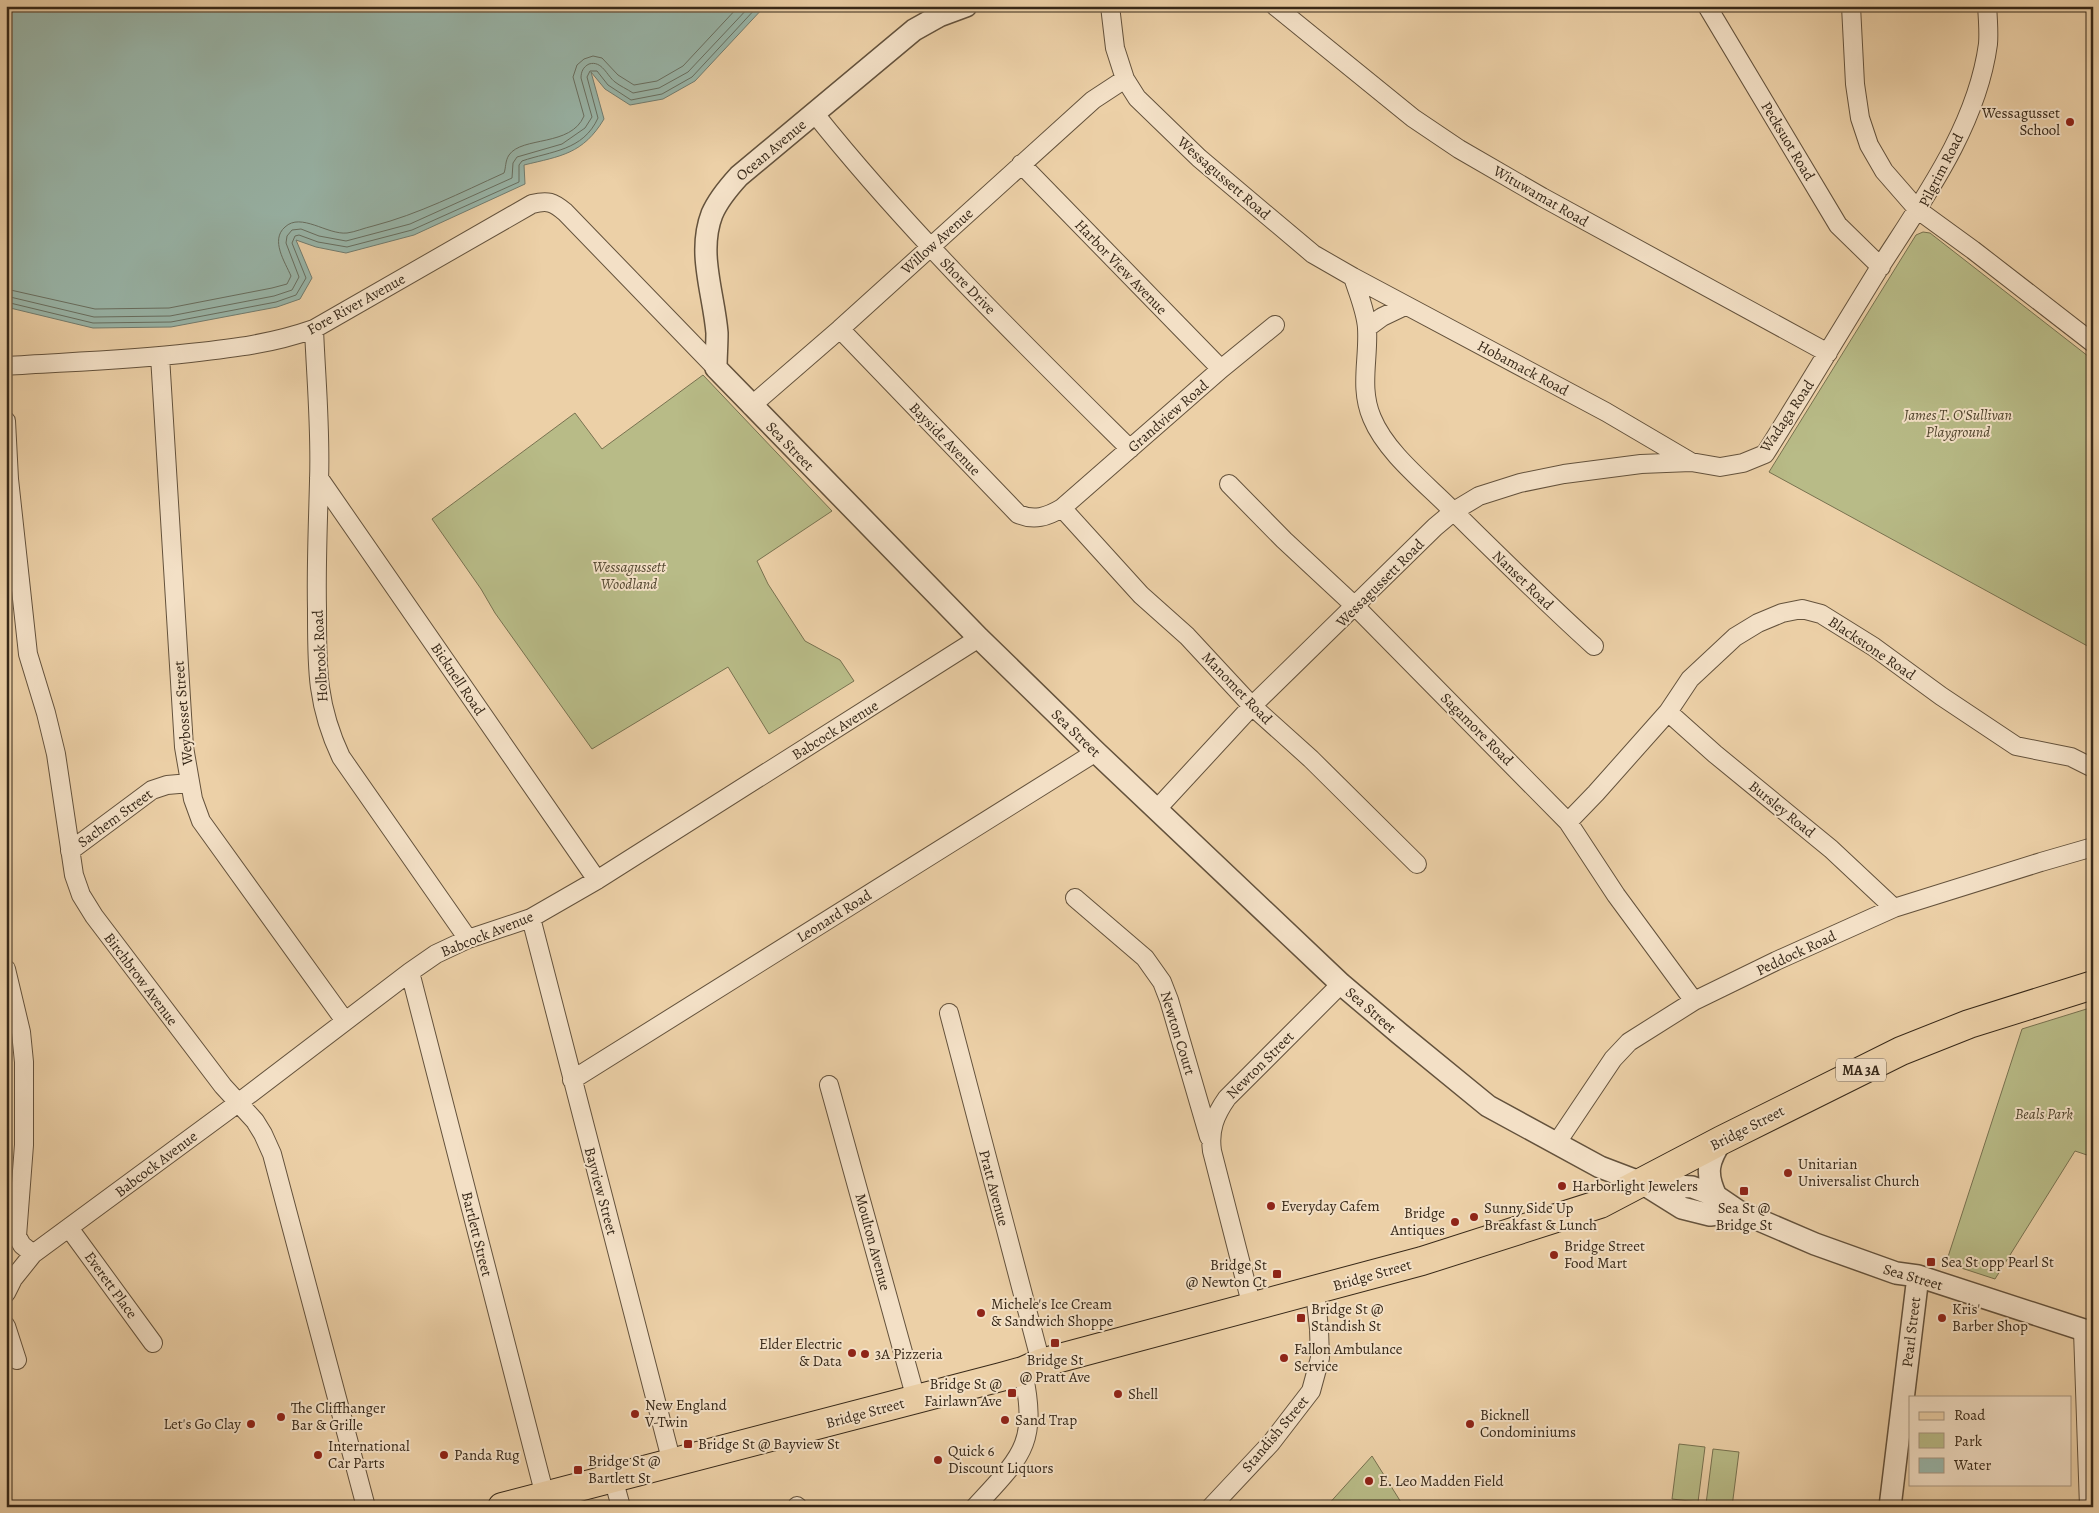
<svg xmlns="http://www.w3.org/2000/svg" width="2099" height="1513" font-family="Alegreya,serif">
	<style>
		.green { fill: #b8bb87; stroke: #787250 }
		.water { fill: #99b6aa; stroke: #727d70 }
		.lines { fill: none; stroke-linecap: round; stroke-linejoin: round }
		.shore { stroke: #686f61; stroke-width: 1 }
		.minor-casing { stroke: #64523c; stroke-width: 20 }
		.tertiary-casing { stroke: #64523c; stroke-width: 24 }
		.primary-casing { stroke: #372818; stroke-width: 30 }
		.minor { stroke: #f3e0c6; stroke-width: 18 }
		.tertiary { stroke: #f3e0c6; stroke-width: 21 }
		.primary { stroke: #ecd0a7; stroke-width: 28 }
		.poi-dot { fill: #8f2418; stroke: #f3e0c6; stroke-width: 2 }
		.labels { text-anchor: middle; stroke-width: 4; stroke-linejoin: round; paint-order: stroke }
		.shield { fill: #f3e0c6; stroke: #6f5f4c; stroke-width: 1 }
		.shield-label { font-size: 14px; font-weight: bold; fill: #372818 }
		.poi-label { font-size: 15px; fill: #372818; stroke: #f3e0c6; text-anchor: start }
		.street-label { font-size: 15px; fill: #372818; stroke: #f3e0c6 }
		.park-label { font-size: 15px; font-style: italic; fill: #51452e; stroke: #f3e0c6 }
	</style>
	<rect width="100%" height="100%" fill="#ecd0a7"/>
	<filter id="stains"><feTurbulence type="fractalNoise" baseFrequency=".004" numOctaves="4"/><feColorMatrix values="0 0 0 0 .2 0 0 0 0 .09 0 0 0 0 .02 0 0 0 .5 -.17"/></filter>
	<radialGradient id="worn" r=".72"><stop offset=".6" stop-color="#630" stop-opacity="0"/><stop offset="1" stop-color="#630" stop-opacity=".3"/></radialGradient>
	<!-- green -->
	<path class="green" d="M1923,232L1930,233L2093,360V649L1769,472L1916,235Z
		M703,375L832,511L757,561L768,584L805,641L840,660L854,681L769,734L728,667L592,749L495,613L481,589L432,519L575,413L602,449Z
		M2093,1007V1157L2075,1151L1995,1279L1946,1263L2022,1029Z
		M1679,1444L1705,1447L1698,1502L1672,1499Z
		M1713,1449L1739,1452L1732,1507L1706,1504Z
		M1372,1456L1404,1507H1326Z"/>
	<!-- water -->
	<path class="water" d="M6,6H765L695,81L663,99L630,105L605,89L591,72L604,119C583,154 561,156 524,165L525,184L414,235L346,253L316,247L296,240L312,278L300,299L277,307L171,327L93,328L6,307Z
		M6,1076L10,1164L6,1179Z"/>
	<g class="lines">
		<!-- shore -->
		<path class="shore" d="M6,289L95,309L169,308L272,288L287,284L291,276C285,262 270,240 285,227C301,212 327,235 347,233C355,232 364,228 373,226C419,214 460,193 504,173C506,168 505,161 509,155C522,136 571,147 584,116L573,77L577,65L584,59L593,56L602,58L618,75L634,85L657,81L683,66L739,6
			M6,296L94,317L170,316L274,296L292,290L299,277L286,243L287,236L292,230L301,229L319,236L346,241L410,224L512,178L513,163L517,157L562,144L585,128L592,117L581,78C581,72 583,67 589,64C602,60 607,76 615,82C620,86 627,89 633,93L659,88L688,72L750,6
			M6,302L93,323L171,322L276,302L296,295L306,278L292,243L295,236L299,235L318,242L347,247L412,230L519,182V165L522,161C551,151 583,151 598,118L587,77L590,71H597L608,85L631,100L662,94L692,77L758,6"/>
		<!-- minor casing -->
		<g class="minor-casing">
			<path id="minor" d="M1110,6L1115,48L1125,79L1137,98L1199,158L1313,254L1353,277C1358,293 1366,311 1367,328C1369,359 1359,388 1372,418C1386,452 1423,481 1449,507C1497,554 1544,601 1594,646
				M1275,6L1413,118L1459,149L1542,197L1828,353
				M1707,6L1838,225L1881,267
				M1851,6L1855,84L1860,118L1869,145L1884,171L1918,210L1973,250L2093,343
				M815,114C911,234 1021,341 1130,449
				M1021,164L1221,369
				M1353,277L1606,412L1691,462
				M1367,328L1382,317L1405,306
				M314,329C316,379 321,430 319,481C318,524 316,566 317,609C317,666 316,704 341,757L468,939
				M840,329L1018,514C1034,521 1047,517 1062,508L1221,369L1275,325
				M160,356L184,747L193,799L201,821L345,1021
				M6,366C67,362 129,360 190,353C235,348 271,344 314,329L532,204C548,200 553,202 565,212L716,368
				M751,406L840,329L1093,100L1125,79
				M6,421L9,479L28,654L46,713L56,754L74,875L81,895L94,916L223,1086L255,1121L263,1134L272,1154L366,1507
				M319,478L597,880
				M1229,484L1284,540L1356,607L1568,822L1616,895L1694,1001
				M1062,508L1141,595L1187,636L1252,706L1311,759L1417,864
				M1668,712L1715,754L1831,849L1894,908
				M1156,810L1252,706L1435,527L1454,511L1479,496L1520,483L1564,474L1641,464L1691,462L1720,467L1743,463L1765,454C1804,392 1841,330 1880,267C1923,200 1977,126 1988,44C1989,32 1988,19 1987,6
				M1568,822L1596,793L1668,712L1690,679L1735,637L1758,623L1782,613L1802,609L1821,614L1874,647L1941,696L2016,746L2071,757L2093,768
				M70,851L152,790L167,785L190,783
				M1075,898L1145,958L1162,982L1169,1000L1209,1137
				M531,918L672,1463
				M6,969L21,1032L24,1062V1145L17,1236L22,1245L33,1254
				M410,972L545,1496
				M949,1013L1041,1363
				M572,1080L1096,752
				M829,1085L916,1399
				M1556,1144L1613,1059L1629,1042L1694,1001L1776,961L1894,908L2041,862L2093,847
				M69,1228L153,1343
				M6,1293L13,1279L33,1254L238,1103L410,972L436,954L468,939L531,918L597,880L979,638
				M1252,1307L1212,1151C1209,1130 1215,1115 1227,1098L1341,984
				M6,1326L17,1360
				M2083,1331L2089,1507
				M613,1478L621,1507
				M797,1506L798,1507
				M975,1507C1023,1455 1038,1444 1023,1371
				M1211,1507L1271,1443L1311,1391L1320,1358L1319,1329L1315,1291"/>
		</g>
		<!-- tertiary casing -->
		<g class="tertiary-casing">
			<path id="tertiary" d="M966,6L939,16L914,30L739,176C728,188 718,200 712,214C697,253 714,294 717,333C717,345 716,357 716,368L979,638L1096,752L1341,984L1400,1034L1488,1106L1600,1167L1642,1183L1682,1208L1710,1215L1738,1211
				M1646,1184L1692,1187L1716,1196L1738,1211L1815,1244L1896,1273L1918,1276L2093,1333
				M1716,1196C1705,1173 1708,1161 1722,1140
				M1890,1507L1918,1276"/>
		</g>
		<!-- primary casing -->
		<g class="primary-casing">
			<path id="primary" d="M502,1507L1001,1377L1023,1371L1041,1363L1422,1261L1600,1204L1722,1140L1901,1051L1969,1024L2093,985"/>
		</g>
		<!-- minor -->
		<use href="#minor" class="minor"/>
		<!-- tertiary -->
		<use href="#tertiary" class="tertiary"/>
		<!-- primary -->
		<use href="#primary" class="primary"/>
	</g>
	<!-- markers -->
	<g class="poi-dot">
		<circle cx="2070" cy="122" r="5"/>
		<circle cx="1788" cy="1173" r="5"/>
		<circle cx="1562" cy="1186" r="5"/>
		<rect x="1739" y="1186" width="10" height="10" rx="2.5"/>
		<circle cx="1271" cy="1206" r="5"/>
		<circle cx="1474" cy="1217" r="5"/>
		<circle cx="1455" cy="1222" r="5"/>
		<circle cx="1554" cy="1255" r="5"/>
		<rect x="1926" y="1257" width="10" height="10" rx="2.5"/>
		<rect x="1272" y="1269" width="10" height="10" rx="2.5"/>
		<circle cx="981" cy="1313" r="5"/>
		<rect x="1296" y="1313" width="10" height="10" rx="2.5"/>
		<circle cx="1942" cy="1318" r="5"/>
		<rect x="1050" y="1338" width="10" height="10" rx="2.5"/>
		<circle cx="852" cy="1353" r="5"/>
		<circle cx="865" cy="1354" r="5"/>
		<circle cx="1284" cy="1358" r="5"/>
		<rect x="1007" y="1388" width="10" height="10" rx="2.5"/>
		<circle cx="1118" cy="1394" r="5"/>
		<circle cx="635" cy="1414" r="5"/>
		<circle cx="281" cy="1417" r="5"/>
		<circle cx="1005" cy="1420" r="5"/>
		<circle cx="251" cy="1424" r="5"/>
		<circle cx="1470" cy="1424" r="5"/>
		<rect x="683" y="1439" width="10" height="10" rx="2.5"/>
		<circle cx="318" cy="1455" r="5"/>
		<circle cx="444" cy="1455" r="5"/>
		<circle cx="938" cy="1460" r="5"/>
		<rect x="573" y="1465" width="10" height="10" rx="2.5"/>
		<circle cx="1369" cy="1481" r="5"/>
	</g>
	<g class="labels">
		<!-- shield labels -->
		<rect class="shield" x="1836" y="1058.5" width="50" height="23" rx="4"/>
		<g class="shield-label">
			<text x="1861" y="1075">MA 3A</text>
		</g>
		<!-- poi labels -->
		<g class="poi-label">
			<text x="2060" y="118" text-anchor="end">Wessagusset<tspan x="2060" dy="17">School</tspan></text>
			<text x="1798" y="1169">Unitarian<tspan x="1798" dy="17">Universalist Church</tspan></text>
			<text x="1572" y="1191">Harborlight Jewelers</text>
			<text x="1281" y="1211">Everyday Cafem</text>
			<text x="1484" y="1213">Sunny Side Up<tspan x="1484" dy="17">Breakfast &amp; Lunch</tspan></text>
			<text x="1744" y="1213" text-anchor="middle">Sea St @<tspan x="1744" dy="17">Bridge St</tspan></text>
			<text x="1445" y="1218" text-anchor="end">Bridge<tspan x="1445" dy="17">Antiques</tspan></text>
			<text x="1564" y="1251">Bridge Street<tspan x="1564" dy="17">Food Mart</tspan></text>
			<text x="1941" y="1267">Sea St opp Pearl St</text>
			<text x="1267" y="1270" text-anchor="end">Bridge St<tspan x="1267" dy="17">@ Newton Ct</tspan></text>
			<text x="991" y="1309">Michele's Ice Cream<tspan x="991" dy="17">&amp; Sandwich Shoppe</tspan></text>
			<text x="1311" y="1314">Bridge St @<tspan x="1311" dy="17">Standish St</tspan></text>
			<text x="1952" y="1314">Kris'<tspan x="1952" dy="17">Barber Shop</tspan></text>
			<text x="842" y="1349" text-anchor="end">Elder Electric<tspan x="842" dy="17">&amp; Data</tspan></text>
			<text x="1294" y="1354">Fallon Ambulance<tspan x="1294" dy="17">Service</tspan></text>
			<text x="875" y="1359">3A Pizzeria</text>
			<text x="1055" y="1365" text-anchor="middle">Bridge St<tspan x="1055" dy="17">@ Pratt Ave</tspan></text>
			<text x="1002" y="1389" text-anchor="end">Bridge St @<tspan x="1002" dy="17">Fairlawn Ave</tspan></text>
			<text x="1128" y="1399">Shell</text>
			<text x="645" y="1410">New England<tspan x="645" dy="17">V-Twin</tspan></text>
			<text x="291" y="1413">The Cliffhanger<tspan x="291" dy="17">Bar &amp; Grille</tspan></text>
			<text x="1480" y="1420">Bicknell<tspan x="1480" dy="17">Condominiums</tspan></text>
			<text x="1015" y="1425">Sand Trap</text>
			<text x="241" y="1429" text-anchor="end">Let's Go Clay</text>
			<text x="698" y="1449">Bridge St @ Bayview St</text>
			<text x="328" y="1451">International<tspan x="328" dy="17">Car Parts</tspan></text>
			<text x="948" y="1456">Quick 6<tspan x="948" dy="17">Discount Liquors</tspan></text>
			<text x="454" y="1460">Panda Rug</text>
			<text x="588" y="1466">Bridge St @<tspan x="588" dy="17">Bartlett St</tspan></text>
			<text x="1379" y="1486">E. Leo Madden Field</text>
		</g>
		<!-- street labels -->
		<g class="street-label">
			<text transform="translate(1788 141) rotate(59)" y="5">Pecksuot Road</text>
			<text transform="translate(771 150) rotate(-40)" y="5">Ocean Avenue</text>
			<text transform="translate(1941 170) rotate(-63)" y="5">Pilgrim Road</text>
			<text transform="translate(1224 178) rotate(41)" y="5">Wessagussett Road</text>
			<text transform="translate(1541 196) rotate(30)" y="5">Wituwamat Road</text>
			<text transform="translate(937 241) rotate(-42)" y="5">Willow Avenue</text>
			<text transform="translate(1121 267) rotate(46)" y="5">Harbor View Avenue</text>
			<text transform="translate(968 286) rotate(46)" y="5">Shore Drive</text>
			<text transform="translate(356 304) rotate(-29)" y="5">Fore River Avenue</text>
			<text transform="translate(1523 368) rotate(28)" y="5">Hobamack Road</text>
			<text transform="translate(1168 416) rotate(-41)" y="5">Grandview Road</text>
			<text transform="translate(1787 416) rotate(-56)" y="5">Wadaga Road</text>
			<text transform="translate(945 439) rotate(46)" y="5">Bayside Avenue</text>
			<text transform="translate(790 446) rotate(46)" y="5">Sea Street</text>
			<text transform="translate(1523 580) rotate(44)" y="5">Nanset Road</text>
			<text transform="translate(1380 583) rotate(-45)" y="5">Wessagussett Road</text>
			<text transform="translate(1872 648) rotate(34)" y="5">Blackstone Road</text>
			<text transform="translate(320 656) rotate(-93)" y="5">Holbrook Road</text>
			<text transform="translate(458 679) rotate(56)" y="5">Bicknell Road</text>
			<text transform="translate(1237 688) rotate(46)" y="5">Manomet Road</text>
			<text transform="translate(183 713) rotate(-95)" y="5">Weybosset Street</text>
			<text transform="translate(1477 729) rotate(45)" y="5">Sagamore Road</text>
			<text transform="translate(835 730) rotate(-32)" y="5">Babcock Avenue</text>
			<text transform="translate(1076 733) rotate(44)" y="5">Sea Street</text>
			<text transform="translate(1782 809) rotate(39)" y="5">Bursley Road</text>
			<text transform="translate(115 818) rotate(-36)" y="5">Sachem Street</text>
			<text transform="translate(834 916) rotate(-32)" y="5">Leonard Road</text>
			<text transform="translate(487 934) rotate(-22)" y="5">Babcock Avenue</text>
			<text transform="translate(1796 953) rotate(-25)" y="5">Peddock Road</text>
			<text transform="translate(141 979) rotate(53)" y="5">Birchbrow Avenue</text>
			<text transform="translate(1371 1010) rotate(41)" y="5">Sea Street</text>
			<text transform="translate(1178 1033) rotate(73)" y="5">Newton Court</text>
			<text transform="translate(1260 1065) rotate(-45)" y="5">Newton Street</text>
			<text transform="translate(1747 1128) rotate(-27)" y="5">Bridge Street</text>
			<text transform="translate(156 1164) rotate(-37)" y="5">Babcock Avenue</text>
			<text transform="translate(994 1188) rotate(75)" y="5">Pratt Avenue</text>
			<text transform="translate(601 1191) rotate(75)" y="5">Bayview Street</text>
			<text transform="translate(477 1234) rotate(76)" y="5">Bartlett Street</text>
			<text transform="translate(873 1242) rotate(75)" y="5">Moulton Avenue</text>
			<text transform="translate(1372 1275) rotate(-16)" y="5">Bridge Street</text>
			<text transform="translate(1913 1277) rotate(16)" y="5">Sea Street</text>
			<text transform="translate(111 1285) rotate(54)" y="5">Everett Place</text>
			<text transform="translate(1911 1332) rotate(-83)" y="5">Pearl Street</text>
			<text transform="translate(865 1413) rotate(-15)" y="5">Bridge Street</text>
			<text transform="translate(1275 1434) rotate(-50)" y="5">Standish Street</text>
		</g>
		<!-- park labels -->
		<g class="park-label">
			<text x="1958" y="420">James T. O'Sullivan<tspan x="1958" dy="17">Playground</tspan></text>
			<text x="629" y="572">Wessagussett<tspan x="629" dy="17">Woodland</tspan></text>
			<text x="2044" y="1119">Beals Park</text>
		</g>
	</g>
	<!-- margin -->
	<rect width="2099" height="1513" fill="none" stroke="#ecd0a7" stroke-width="25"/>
	<rect x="8" y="8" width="2084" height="1498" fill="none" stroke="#372818" stroke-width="2.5"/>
	<rect x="12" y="12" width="2074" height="1488" fill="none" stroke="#372818"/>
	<!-- legend -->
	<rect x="1909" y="1396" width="162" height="90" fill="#f3e0c6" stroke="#a89680"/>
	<rect x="1919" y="1412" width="25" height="8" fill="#ecd0a7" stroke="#a89680"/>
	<text x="1954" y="1420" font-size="15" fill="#372818">Road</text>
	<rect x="1919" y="1433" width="25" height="15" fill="#b8bb87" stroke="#a89680"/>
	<text x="1954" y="1446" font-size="15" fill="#372818">Park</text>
	<rect x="1919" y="1458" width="25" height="15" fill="#99b6aa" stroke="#a89680"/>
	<text x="1954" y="1470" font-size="15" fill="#372818">Water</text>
	<rect width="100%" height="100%" filter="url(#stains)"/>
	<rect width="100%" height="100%" fill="url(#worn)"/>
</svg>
